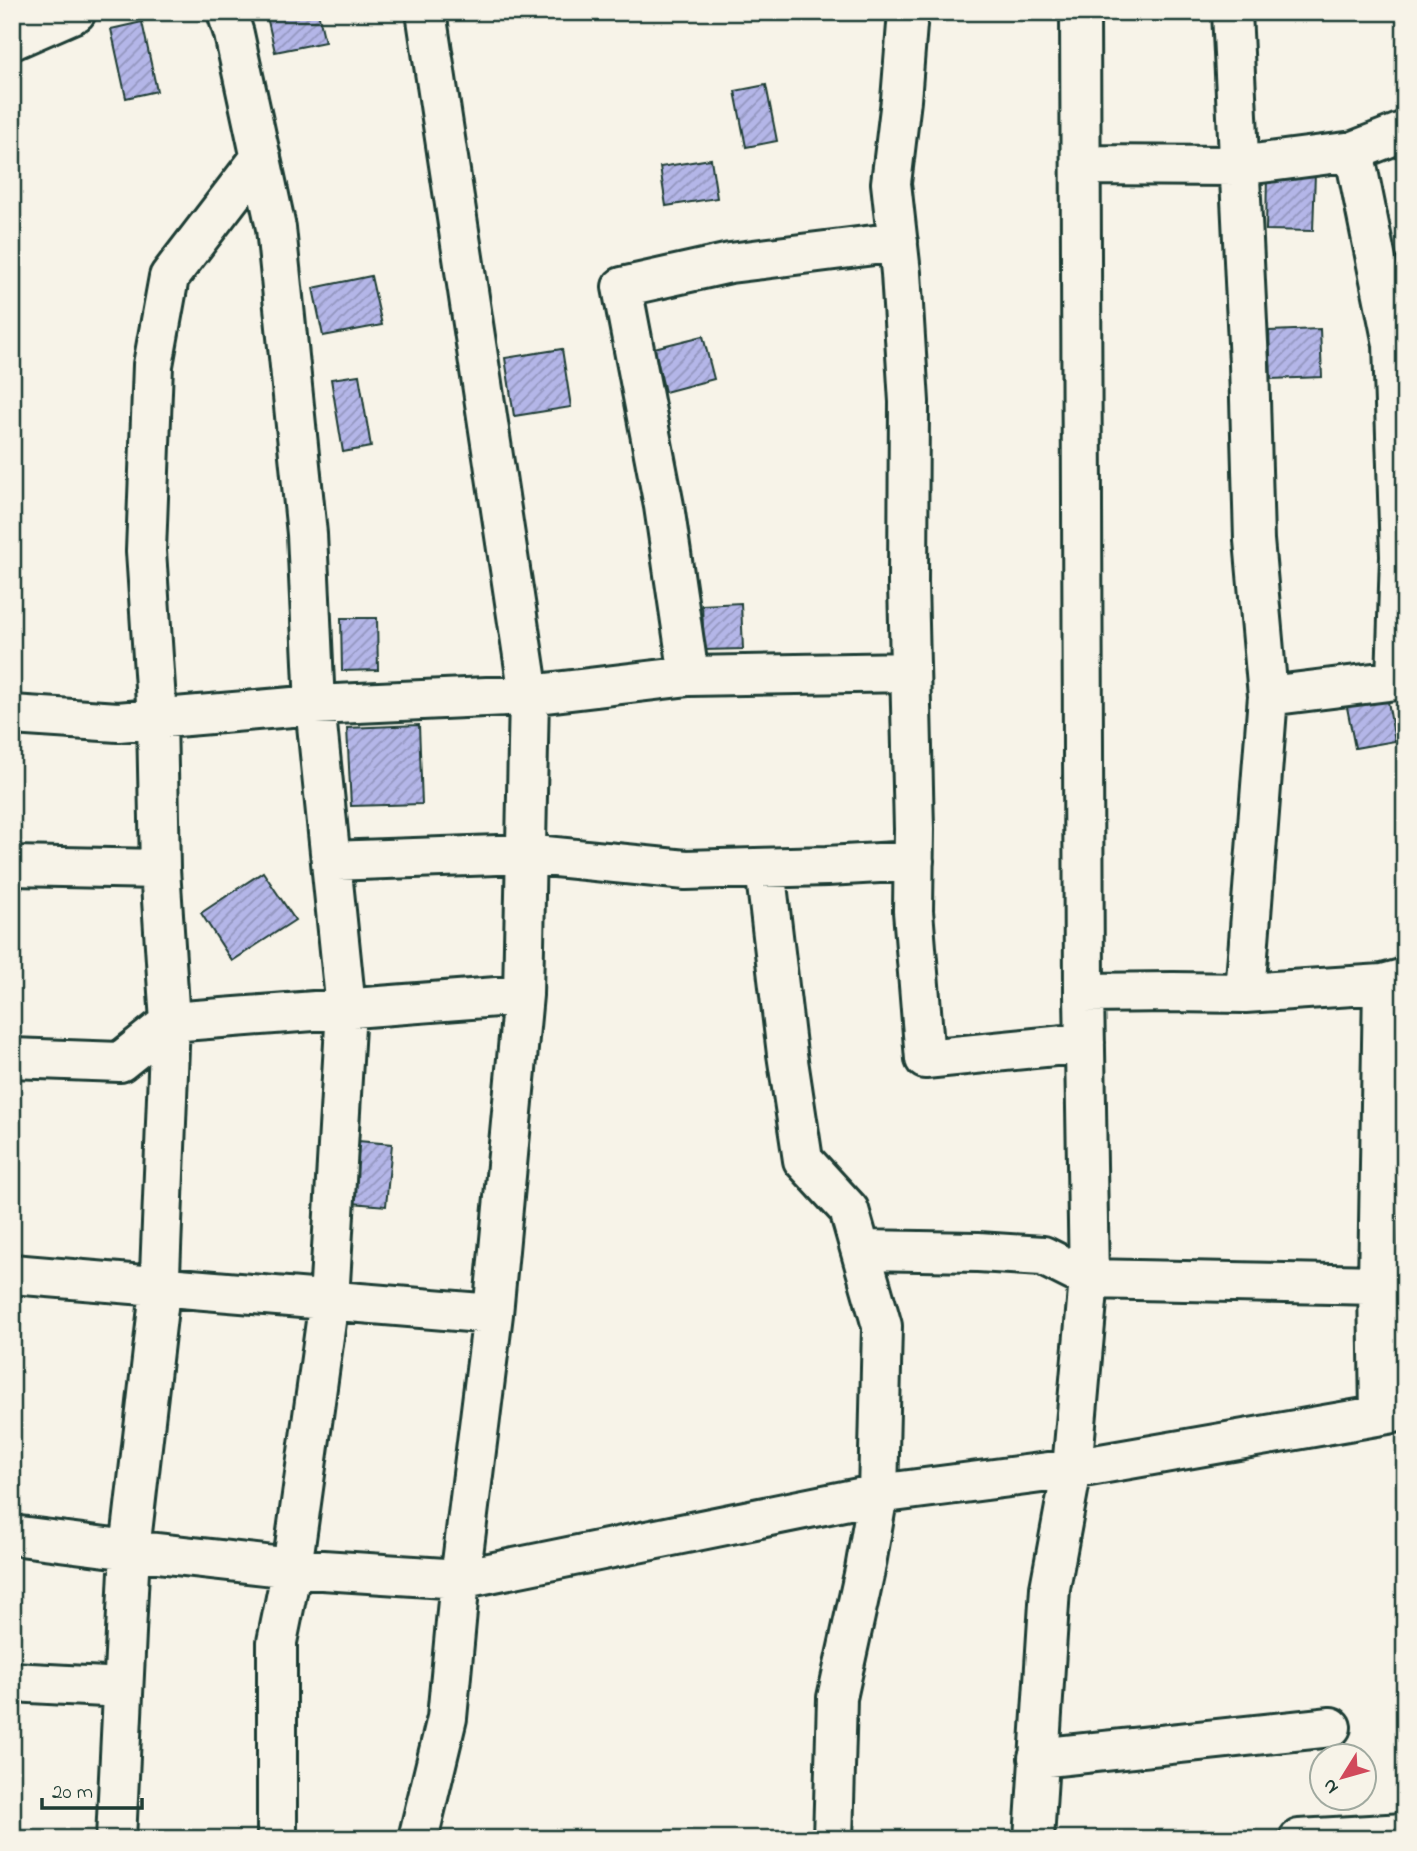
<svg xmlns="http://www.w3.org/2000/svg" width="1417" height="1851" font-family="'Indie Flower',sans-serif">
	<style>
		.building { fill: url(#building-hatch); stroke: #1f3d34; stroke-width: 2 }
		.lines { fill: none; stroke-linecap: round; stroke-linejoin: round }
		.minor-casing { stroke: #1f3d34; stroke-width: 44 }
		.minor { stroke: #f7f3e8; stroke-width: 38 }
	</style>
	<defs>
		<pattern id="building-hatch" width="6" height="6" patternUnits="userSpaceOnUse" patternTransform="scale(1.75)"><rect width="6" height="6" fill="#b4b6e8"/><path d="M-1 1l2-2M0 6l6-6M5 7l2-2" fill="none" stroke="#9295bd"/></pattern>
	</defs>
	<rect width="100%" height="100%" fill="#f7f3e8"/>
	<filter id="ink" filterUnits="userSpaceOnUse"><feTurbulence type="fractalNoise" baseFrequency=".0143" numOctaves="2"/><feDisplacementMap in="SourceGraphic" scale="14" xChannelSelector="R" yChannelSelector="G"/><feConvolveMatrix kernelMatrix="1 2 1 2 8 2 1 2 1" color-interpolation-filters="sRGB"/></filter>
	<g filter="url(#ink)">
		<!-- building -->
		<path class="building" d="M266,12H318L325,42L275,52Z
			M142,22L157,91L126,98L111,29Z
			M766,85L777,141L746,147L735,91Z
			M711,159L717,198L666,206L660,167Z
			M1267,172L1315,173L1313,231L1266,230Z
			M371,276L382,325L323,336L313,288Z
			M1320,329L1322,377L1271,379L1269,331Z
			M703,336L714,379L665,392L654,348Z
			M562,349L571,407L514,416L505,358Z
			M359,375L371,447L343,452L331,379Z
			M741,603L743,649L704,650L702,605Z
			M341,618H377L378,670L342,671Z
			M1386,690L1395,741L1355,748L1345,697Z
			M419,725L422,804L351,806L347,728Z
			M263,872L295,920L232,961L201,913Z
			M358,1141L392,1144L386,1206L352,1203Z"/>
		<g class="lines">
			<!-- minor casing -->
			<g class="minor-casing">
				<path id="minor" d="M227,12L234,34L276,228L307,534L315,705L346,1009L329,1300L292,1568L277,1642V1839
					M908,12L901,100L891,183L901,273L909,402L908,583L914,829L913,911L925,1059L1085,1043
					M1232,12L1249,364L1254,540L1268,696L1245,993L1383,984L1405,978
					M12,40L76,12
					M1354,151L1393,344L1400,556L1396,680
					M1081,165L1238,166L1354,151L1405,131
					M689,676L664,506L622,287L730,263L898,242
					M1268,696L1405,679
					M12,715L118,722L315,705L529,695L689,676L910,672
					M331,861L525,854L686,870L827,866L914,861
					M12,866L160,869L170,1022L159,1299L130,1550L116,1839
					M765,868L787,1054L803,1160L849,1210L882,1326L878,1494L865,1570L837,1698L833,1839
					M160,869L157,718L146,551L153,365L169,277L261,157
					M1084,993L1173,992L1245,993
					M12,1058L120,1062L170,1022L523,995
					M861,1250L978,1252L1043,1256L1089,1279L1378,1285
					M12,1274L493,1314
					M1380,1415L1378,1285L1383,984
					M12,1535L130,1550L292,1568L460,1579L878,1494L1072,1469L1405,1411
					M12,1682L123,1688
					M1038,1758L1331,1727
					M418,1839L447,1718L460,1579L493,1314L523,995L529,695L426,12
					M1034,1839L1050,1588L1072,1469L1089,1279L1084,993L1080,12
					M1299,1839L1405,1833"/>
			</g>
			<!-- minor -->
			<use href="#minor" class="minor"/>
		</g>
	</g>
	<!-- margin -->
	<rect width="1417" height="1851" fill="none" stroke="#f7f3e8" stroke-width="42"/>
	<rect x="21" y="21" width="1375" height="1809" fill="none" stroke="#1f3d34" stroke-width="2.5" filter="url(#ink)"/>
	<!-- north arrow -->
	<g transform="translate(1343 1777) rotate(233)"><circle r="33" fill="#f7f3e8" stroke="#a1aaa0" stroke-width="2"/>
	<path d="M0-5L12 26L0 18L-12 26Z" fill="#d1495b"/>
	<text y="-10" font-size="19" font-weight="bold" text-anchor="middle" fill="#1f3d34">N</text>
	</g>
	<!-- scale -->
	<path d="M42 1798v10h100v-10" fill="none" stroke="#1f3d34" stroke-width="3.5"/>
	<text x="52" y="1798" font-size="21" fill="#1f3d34" stroke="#f7f3e8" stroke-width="5" paint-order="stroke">20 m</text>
</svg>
